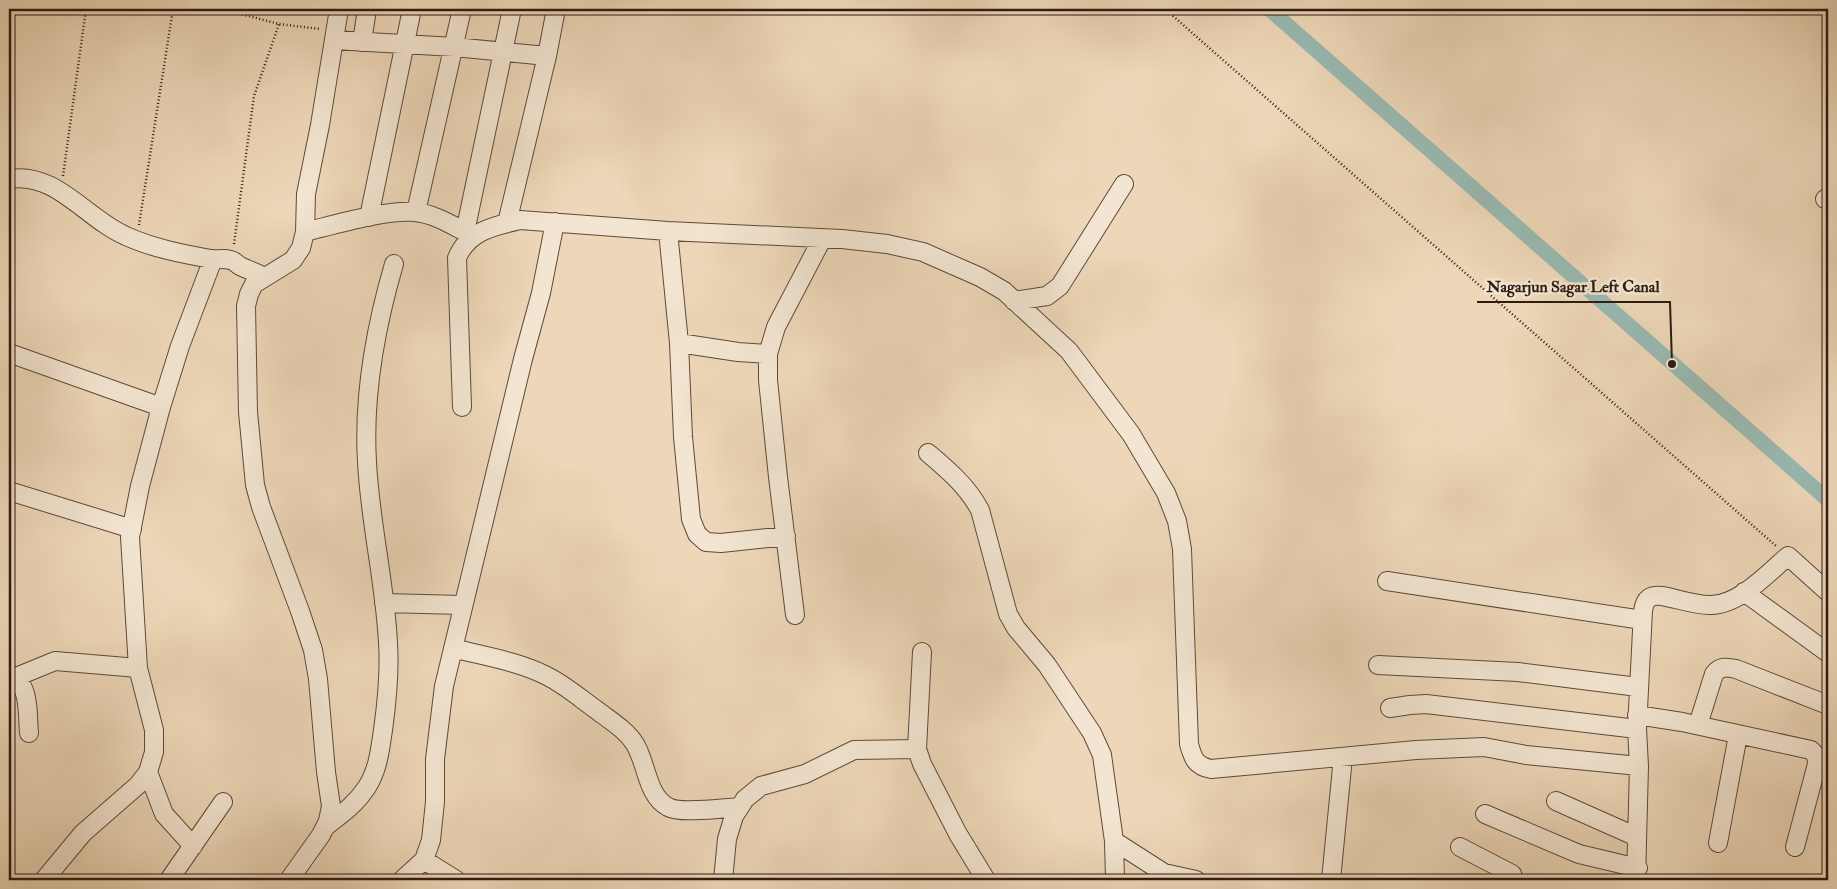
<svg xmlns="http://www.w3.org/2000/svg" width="1837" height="889" font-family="'IM FELL Double Pica',serif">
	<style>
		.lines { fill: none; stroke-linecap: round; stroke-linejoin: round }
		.canal { stroke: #99b9b2; stroke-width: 15 }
		.minor-casing { stroke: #5d4a3c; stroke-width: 20 }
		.path { stroke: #2d1b12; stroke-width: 2.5; stroke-dasharray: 1 2.5; stroke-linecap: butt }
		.minor { stroke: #f3e5d1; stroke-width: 18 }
		.leader { fill: none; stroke: #2d1b12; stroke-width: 2 }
		.callout-dot { fill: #2d1b12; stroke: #f3e5d1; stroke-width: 2 }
		.callout-label { font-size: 16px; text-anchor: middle; font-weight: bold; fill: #2d1b12; stroke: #f3e5d1; stroke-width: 5; stroke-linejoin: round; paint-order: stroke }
	</style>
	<rect width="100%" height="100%" fill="#edd7b8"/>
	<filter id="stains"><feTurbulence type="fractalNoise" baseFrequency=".004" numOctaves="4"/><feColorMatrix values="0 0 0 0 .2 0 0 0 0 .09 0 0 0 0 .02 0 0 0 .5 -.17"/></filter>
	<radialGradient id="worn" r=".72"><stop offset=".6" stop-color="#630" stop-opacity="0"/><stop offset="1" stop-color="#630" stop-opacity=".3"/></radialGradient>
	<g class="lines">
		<!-- canal -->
		<path class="canal" d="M1269,9L1828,500"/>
		<!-- minor casing -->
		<g class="minor-casing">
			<path id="minor" d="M334,40L454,47L547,56
				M362,42L367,9
				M9,179C56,171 86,219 126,236C152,248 183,254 211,259C217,260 224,258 230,260C234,260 236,264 240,266C248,270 256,272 264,277
				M1825,199L1828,200
				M416,212L462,9
				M369,217L412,9
				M507,223L547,56L556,9
				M668,231L679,343L683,437L691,519L697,534L706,542L721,543L786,536
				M305,232C337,224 383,210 415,212C436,214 455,227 473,236
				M465,232L512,9
				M1014,301L1047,296L1060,286L1124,184
				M679,343L738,352L768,354
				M9,353L161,407
				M462,407L457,258C468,231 494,226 520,220L668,231L842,239L887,244L923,252L980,277L1004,291L1069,351L1131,434L1166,493L1177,521L1182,549L1189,744C1193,759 1196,766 1211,769L1416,750L1484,747L1526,755L1639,766
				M928,453C949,471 967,486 980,510L1008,614L1016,628L1047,665L1092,733L1102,755L1114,841L1115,880
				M9,491L132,529
				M1387,581L1642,620
				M1744,592L1828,653
				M384,603L463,605
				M795,615L778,477L768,380V354L776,327L822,239
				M453,648C483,656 516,661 545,675C564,684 581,699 598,711C611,721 626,730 635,744C647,764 647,796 668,807C680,814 724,808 740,807
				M922,652L917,749L922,764L958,834L986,880
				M1378,665L1518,672L1638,687
				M9,674C31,684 27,713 29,733
				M16,677L55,661L138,668
				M1390,708L1410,705L1426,704L1637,729
				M1637,715L1682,722L1811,750C1816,755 1817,757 1817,764L1795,847
				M1698,725L1714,674C1720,666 1727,667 1736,669L1828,705
				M148,772L164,814L193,846
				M1556,801L1637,837
				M1485,814L1579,854L1638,868
				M326,826C342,814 355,805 367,787C378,770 380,750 383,730C387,701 390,672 388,643C385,582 370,523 367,462C363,395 375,329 394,264
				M1114,841L1164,873L1196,880
				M1718,843L1738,735
				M1460,847L1512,874L1514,880
				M424,860L456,880
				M44,880L83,833L138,785L148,772L154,752V730L138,668L130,537L140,486L161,407L180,346L213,259
				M169,880L223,802
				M289,880L321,835L328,821L331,806L326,772L318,679L313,650L300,611L261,507L255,485L248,412L246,306L249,294L254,284L293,260L301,248L305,232L306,194L320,125L339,9
				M402,880L424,860L431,840L435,802V759L444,686L523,359L541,293L555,222
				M723,880L727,839L734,816L745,799L761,786L805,774L854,750L917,749
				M1331,880L1343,757
				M1636,880L1639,766L1637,729L1643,611C1645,598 1650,595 1662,596C1675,598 1698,606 1711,605C1739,605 1768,573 1788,556L1828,592"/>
		</g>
		<!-- path -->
		<path class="path" d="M222,9L279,24L320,29
			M1165,9L1776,546
			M63,176L86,9
			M139,225L173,9
			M234,244L254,96L279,24"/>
		<!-- minor -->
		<use href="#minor" class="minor"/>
	</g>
	<!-- callouts -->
	<path class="leader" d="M1672 364L1670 302H1477"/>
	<circle class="callout-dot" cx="1672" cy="364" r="5"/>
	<g class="callout-label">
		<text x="1573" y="292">Nagarjun Sagar Left Canal</text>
	</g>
	<!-- margin -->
	<rect width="1837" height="889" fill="none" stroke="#edd7b8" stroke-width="30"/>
	<rect x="10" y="10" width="1817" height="869" fill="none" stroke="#2d1b12" stroke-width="2.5"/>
	<rect x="15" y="15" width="1807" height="859" fill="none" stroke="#2d1b12"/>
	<rect width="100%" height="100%" filter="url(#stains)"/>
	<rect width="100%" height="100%" fill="url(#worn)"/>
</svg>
